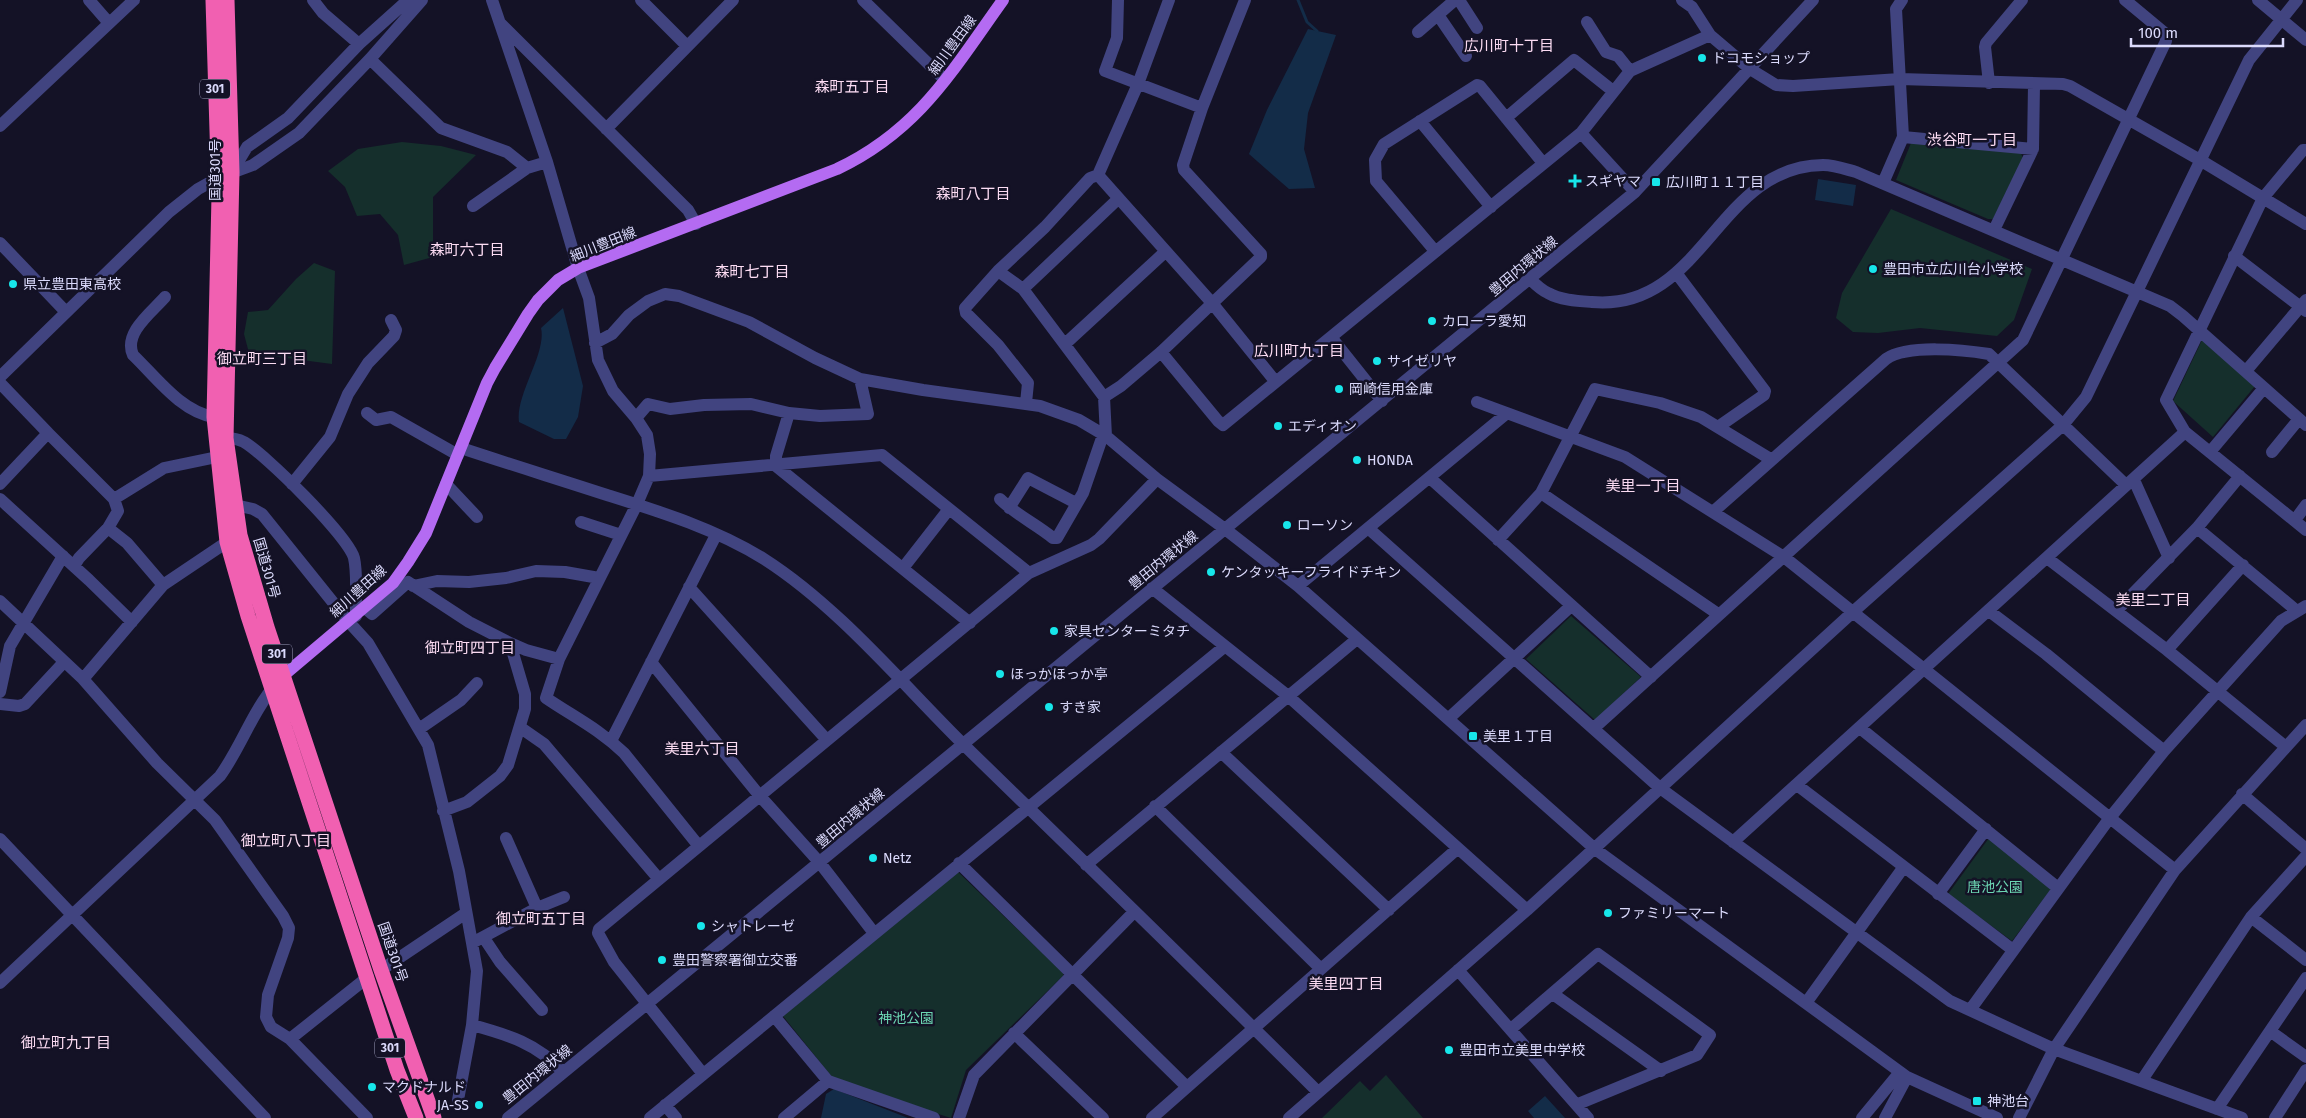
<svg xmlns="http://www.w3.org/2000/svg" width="2306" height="1118" font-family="'Fira Sans','Noto Sans JP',sans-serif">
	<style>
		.green { fill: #152f2c }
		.water { fill: #132c48 }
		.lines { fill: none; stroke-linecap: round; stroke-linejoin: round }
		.stream { stroke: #132c48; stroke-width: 3 }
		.minor { stroke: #414480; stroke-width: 12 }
		.major { stroke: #b46bf2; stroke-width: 12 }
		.highway { stroke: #f160b1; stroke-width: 15 }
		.poi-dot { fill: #17e6ea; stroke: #141226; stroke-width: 2 }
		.labels { text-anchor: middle; stroke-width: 5; stroke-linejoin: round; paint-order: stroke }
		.shield { fill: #141226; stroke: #9f9ebc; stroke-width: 1 }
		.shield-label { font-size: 12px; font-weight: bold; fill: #dbdafc }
		.street-label { font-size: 14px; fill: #dbdafc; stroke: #141226 }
		.poi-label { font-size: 14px; fill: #dbdafc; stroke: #141226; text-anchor: start }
		.park-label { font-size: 14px; fill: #6cd6b3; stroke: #141226 }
		.neighbourhood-label { font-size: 15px; fill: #fcdcf3; stroke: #141226 }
	</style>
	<rect width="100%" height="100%" fill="#141226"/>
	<!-- green -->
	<path class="green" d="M402,142L441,146L476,155L433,197V257L404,265L398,235L380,214L357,216L345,187L328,171L358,149Z
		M1911,143L2020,151L2023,158L1993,219H1988L1896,180Z
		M1891,209L2032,269L2014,320L1997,336L1920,328L1878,333L1853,332L1836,318L1842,293Z
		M314,263L335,271L332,364L249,353L244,334L248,312L268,310L296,279Z
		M2202,340L2255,386L2213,437L2173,401Z
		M1571,616L1641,677L1595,720L1526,659Z
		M1989,838L2051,889L2012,941L1948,894Z
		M958,872L1063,973V976L966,1070L951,1118L875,1094L832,1077L783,1016Z
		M1386,1075L1423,1118H1322L1360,1081L1370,1091Z"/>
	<!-- water -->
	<path class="water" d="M1308,29L1336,35L1308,113L1304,149L1315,188L1289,189L1249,154L1267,110Z
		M1818,179L1856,185L1853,206L1815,200Z
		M563,308L583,386L578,417L566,439H554L519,422C515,395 547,353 541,328Z
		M834,1089L908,1118H821L826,1094Z
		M1545,1096L1565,1118H1534L1528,1111Z"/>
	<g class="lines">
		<!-- stream -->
		<path class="stream" d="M1298,0L1307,22L1317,31"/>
		<!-- minor -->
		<path class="minor" d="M89,0L109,23
			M313,0L323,13L359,44
			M492,0L547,162L578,268L589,298L598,360L613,391L636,418L647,435L650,454L649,476L637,504L559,659L546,698C574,717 599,729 624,753L698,845
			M641,0L687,46
			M863,0L945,80
			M1118,0L1117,38L1105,71L1202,108
			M1169,0L1138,84L1098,175L1212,303L1275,381
			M1459,0L1477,28
			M1682,0L1692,7L1710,35L1750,69L1776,85L1793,86L1900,79L2063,84L2070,86L2200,160L2306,224
			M2258,0L2306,40
			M1438,15L1466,56
			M1587,22L1606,52L1618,56L1630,71
			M501,24L688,210L696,224
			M1418,32L1455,0
			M370,59L441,128L507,152L527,168L547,162
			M1989,83L1985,47L1986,43L2022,0
			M1506,118L1574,60L1613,91
			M1420,121L1491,207
			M0,126L134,0
			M606,129L733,0
			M1581,133L1635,192
			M1903,137L2033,149
			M2306,150H2303L2263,198L2166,400L2185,432L2306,530
			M232,172L247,147L288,118L359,44L408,0
			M1883,183L1903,137L1896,9L1902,0
			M473,206L527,168
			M1994,230L2033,149L2034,84
			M0,243L66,312
			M1435,251L1376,181L1375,160L1384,144L1477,85L1480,86L1543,163
			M2234,256L2306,311
			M998,271L1045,227L1090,178L1098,175
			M1677,274L1765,391L1764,395L1718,427
			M1530,279C1535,284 1541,290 1548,293C1560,300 1578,301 1592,302C1704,312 1716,166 1823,165C1834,165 1845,169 1856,172L2170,306L2183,316L2306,425
			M1023,289L1118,199
			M165,297C152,312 123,333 133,355C156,377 181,412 214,417
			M1331,337L1382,401
			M595,343L612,334L629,315L648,301L665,294L679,296L749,322L815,358L860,379L923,390L1040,406L1079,420L1106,436L1157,479L1225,529L1298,586L1595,849L1907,1077L1997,1118
			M1065,344L1165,252
			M1161,352L1218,421L1223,425L1581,133L1630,71L1710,35
			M2246,371L2306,300
			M0,377L169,212L198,189L218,178L253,165L299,133L370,59L422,0
			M0,383L48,433
			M1104,397L1121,386L1161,352L1261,257V254L1184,170L1183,165L1202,108L1245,0
			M1477,402L1625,457L1784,557L2175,870
			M1026,403L1028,383L998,345L966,313L965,308L998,271L1023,289L1104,397L1106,436
			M367,413L376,420L391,417L458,455
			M789,413L776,456V466L970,623
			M636,418L648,404L670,409L704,405L751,404L789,413L820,416L868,414L860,379
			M226,438C232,438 238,439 244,442C265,454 348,536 354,558C358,576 355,598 356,616
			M461,448C509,464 558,479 607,495C661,512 716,529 764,559C839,607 902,684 965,746C1083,861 1202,976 1318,1092
			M2210,452L2264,388
			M2272,452L2299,419
			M649,476L882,455L1029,573
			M1430,478L1651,677
			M2134,480L2169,558
			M0,484L48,433L114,499L118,511L108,528L127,543L163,585
			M292,484L330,437L348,394L368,363L394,336L396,330L391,320
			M446,484L477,517
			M1541,493L1718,614
			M0,499L89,580L132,622
			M114,499L164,468L217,457
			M1000,499C1016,515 1036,524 1053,538H1057L1083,493L1103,435
			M235,505L253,509L262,514L348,621L368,643L428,745L459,871L472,943L477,971L472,1025C508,1035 537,1043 563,1072
			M1009,508L1028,478L1076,503
			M1714,511L1886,359C1908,344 1964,350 1989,354L2126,485
			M2295,520L2306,505
			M581,522L621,535
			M1368,528L1660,788L1950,1001L2054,1049L2242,1118
			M2197,528L2297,611
			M1498,540L1541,493L1595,389L1660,403L1701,417L1772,460
			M2047,558L2167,650L2286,747
			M74,566L79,558L108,528
			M903,568L949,509
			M413,586L437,581L469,582L506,578L536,571L565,572L599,578
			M1298,586L1506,414
			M689,587L826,739
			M1152,588L1288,696L1527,910
			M0,601L83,679L157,763L215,820L283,916L289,928L288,938L268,995L266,1017L271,1027L290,1039L367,1118
			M365,608L372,614L408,582L469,622L510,643L525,694V709L508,765L500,776L467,802L443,811
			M2117,610L2197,528L2240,476
			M1989,611L2046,654L2164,751
			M510,643L526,650L559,659
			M2167,650L2243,565
			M651,662L759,795L820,863L874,933
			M83,679L163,585L227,542
			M0,692L10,646L63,556
			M0,704L19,706L25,704L64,662
			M1448,719L1571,606
			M521,728L544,744L658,878
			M1594,728L2023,340L2166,41V34L2125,0
			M1860,728L2058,888
			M419,729L461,700L477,683
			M611,741L716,535
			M1221,752L1389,910
			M1797,785L2013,950
			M2242,794L2306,849
			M1155,806L1321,969
			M506,838L537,908
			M0,839L265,1118
			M1733,842L2185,432
			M959,863L1187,1087
			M1086,865L1357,639
			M1938,894L1986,829
			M2251,917L2306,960
			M484,938L500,962L542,1010
			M472,943L537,908L564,897
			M381,970L466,913
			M1458,970L1588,1118
			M0,983L220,776C241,747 252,712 276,684
			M1553,994L1661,1071
			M1806,1003L1903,868
			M1970,1010L2109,819L2164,751L2281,621L2306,606
			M774,1016L828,1081L934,1118
			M1511,1029L1598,954L1710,1035L1697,1055L1578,1104
			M2270,1031L2306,1057
			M1014,1033L1103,1118
			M290,1039L368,977
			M703,1074L614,962L598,933L599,929L1029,573L1091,545L1099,539L1157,479
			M2142,1080L2251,917L2306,856
			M458,1100L472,1025
			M665,1105L676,1118
			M2217,1109L2306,978
			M508,1118L1635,192L1813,0
			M650,1118L1224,647
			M784,1118L828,1081
			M959,1118L974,1075L1134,912
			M1152,1118L1457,849
			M1289,1118L1527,910L1854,611L2063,425L2086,397L2249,60L2297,0
			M1862,1118L1900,1072
			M1885,1118L1907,1077
			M2019,1118L2054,1049L2175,870L2306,725
			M2275,1118L2306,1070"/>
		<!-- major -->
		<path class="major" d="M284,675L393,583L408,562L426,533L487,383L495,368L528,314L538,300L558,280L578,268L837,169C919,130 952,71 1003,0"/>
		<!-- highway -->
		<path class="highway" d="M213,0L219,196L214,417L227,542L248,616L397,1070L416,1118
			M227,0L232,172L226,438L240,535L267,627L381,970L434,1118"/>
	</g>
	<!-- markers -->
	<g class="poi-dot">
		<circle cx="1702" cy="58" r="5"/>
		<path d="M1572.5 173.5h5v5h5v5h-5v5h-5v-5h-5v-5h5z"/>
		<rect x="1651" y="177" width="10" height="10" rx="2.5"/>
		<circle cx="1873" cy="269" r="5"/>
		<circle cx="13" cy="284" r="5"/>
		<circle cx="1432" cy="321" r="5"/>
		<circle cx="1377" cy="361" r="5"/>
		<circle cx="1339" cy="389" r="5"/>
		<circle cx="1278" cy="426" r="5"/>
		<circle cx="1357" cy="460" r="5"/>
		<circle cx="1287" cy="525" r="5"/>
		<circle cx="1211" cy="572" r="5"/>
		<circle cx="1054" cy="631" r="5"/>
		<circle cx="1000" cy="674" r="5"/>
		<circle cx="1049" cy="707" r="5"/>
		<rect x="1468" y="731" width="10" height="10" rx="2.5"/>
		<circle cx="873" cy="858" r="5"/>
		<circle cx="1608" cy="913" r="5"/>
		<circle cx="701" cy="926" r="5"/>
		<circle cx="662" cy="960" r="5"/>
		<circle cx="1449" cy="1050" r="5"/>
		<circle cx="372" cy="1087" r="5"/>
		<rect x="1972" y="1096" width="10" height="10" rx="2.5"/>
		<circle cx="479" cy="1105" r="5"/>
	</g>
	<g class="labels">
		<!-- shield labels -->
		<g class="shield">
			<rect x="200" y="79.5" width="30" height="19" rx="4"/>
			<rect x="262" y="644.5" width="30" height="19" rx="4"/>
			<rect x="375" y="1038.5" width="30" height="19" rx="4"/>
		</g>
		<g class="shield-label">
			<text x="215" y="93">301</text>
			<text x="277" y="658">301</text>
			<text x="390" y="1052">301</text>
		</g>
		<!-- street labels -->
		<g class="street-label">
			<text transform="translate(952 45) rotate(-54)" y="5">細川豊田線</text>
			<text transform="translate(215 170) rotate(-90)" y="5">国道301号</text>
			<text transform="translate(603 244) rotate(-22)" y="5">細川豊田線</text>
			<text transform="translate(1523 266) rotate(-40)" y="5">豊田内環状線</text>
			<text transform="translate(1163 560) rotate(-39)" y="5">豊田内環状線</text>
			<text transform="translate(267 568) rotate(74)" y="5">国道301号</text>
			<text transform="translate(358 591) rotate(-42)" y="5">細川豊田線</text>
			<text transform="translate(850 818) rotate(-40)" y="5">豊田内環状線</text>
			<text transform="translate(393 952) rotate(71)" y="5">国道301号</text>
			<text transform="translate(537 1074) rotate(-39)" y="5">豊田内環状線</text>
		</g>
		<!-- poi labels -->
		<g class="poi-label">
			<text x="1712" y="63">ドコモショップ</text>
			<text x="1585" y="186">スギヤマ</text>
			<text x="1666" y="187">広川町１１丁目</text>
			<text x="1883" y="274">豊田市立広川台小学校</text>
			<text x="23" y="289">県立豊田東高校</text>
			<text x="1442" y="326">カローラ愛知</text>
			<text x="1387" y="366">サイゼリヤ</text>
			<text x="1349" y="394">岡崎信用金庫</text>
			<text x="1288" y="431">エディオン</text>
			<text x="1367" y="465">HONDA</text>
			<text x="1297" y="530">ローソン</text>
			<text x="1221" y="577">ケンタッキーフライドチキン</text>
			<text x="1064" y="636">家具センターミタチ</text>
			<text x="1010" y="679">ほっかほっか亭</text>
			<text x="1059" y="712">すき家</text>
			<text x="1483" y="741">美里１丁目</text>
			<text x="883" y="863">Netz</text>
			<text x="1618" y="918">ファミリーマート</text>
			<text x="711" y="931">シャトレーゼ</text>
			<text x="672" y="965">豊田警察署御立交番</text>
			<text x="1459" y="1055">豊田市立美里中学校</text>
			<text x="382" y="1092">マクドナルド</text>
			<text x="1987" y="1106">神池台</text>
			<text x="469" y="1110" text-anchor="end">JA-SS</text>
		</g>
		<!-- park labels -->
		<g class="park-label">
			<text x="1995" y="892">唐池公園</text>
			<text x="906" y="1023">神池公園</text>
		</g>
		<!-- neighbourhood labels -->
		<g class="neighbourhood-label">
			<text x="1509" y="51">広川町十丁目</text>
			<text x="852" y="92">森町五丁目</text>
			<text x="1972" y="145">渋谷町一丁目</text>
			<text x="973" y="199">森町八丁目</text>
			<text x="467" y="255">森町六丁目</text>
			<text x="752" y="277">森町七丁目</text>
			<text x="1299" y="356">広川町九丁目</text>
			<text x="262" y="364">御立町三丁目</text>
			<text x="1643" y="491">美里一丁目</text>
			<text x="2153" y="605">美里二丁目</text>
			<text x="470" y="653">御立町四丁目</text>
			<text x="702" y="754">美里六丁目</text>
			<text x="286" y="846">御立町八丁目</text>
			<text x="541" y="924">御立町五丁目</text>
			<text x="1346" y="989">美里四丁目</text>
			<text x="66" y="1048">御立町九丁目</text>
		</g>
	</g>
	<!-- scale -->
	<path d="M2131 38v8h152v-8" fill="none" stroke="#dbdafc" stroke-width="2.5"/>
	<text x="2138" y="38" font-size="15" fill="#dbdafc" stroke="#141226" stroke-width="4" paint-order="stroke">100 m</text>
</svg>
